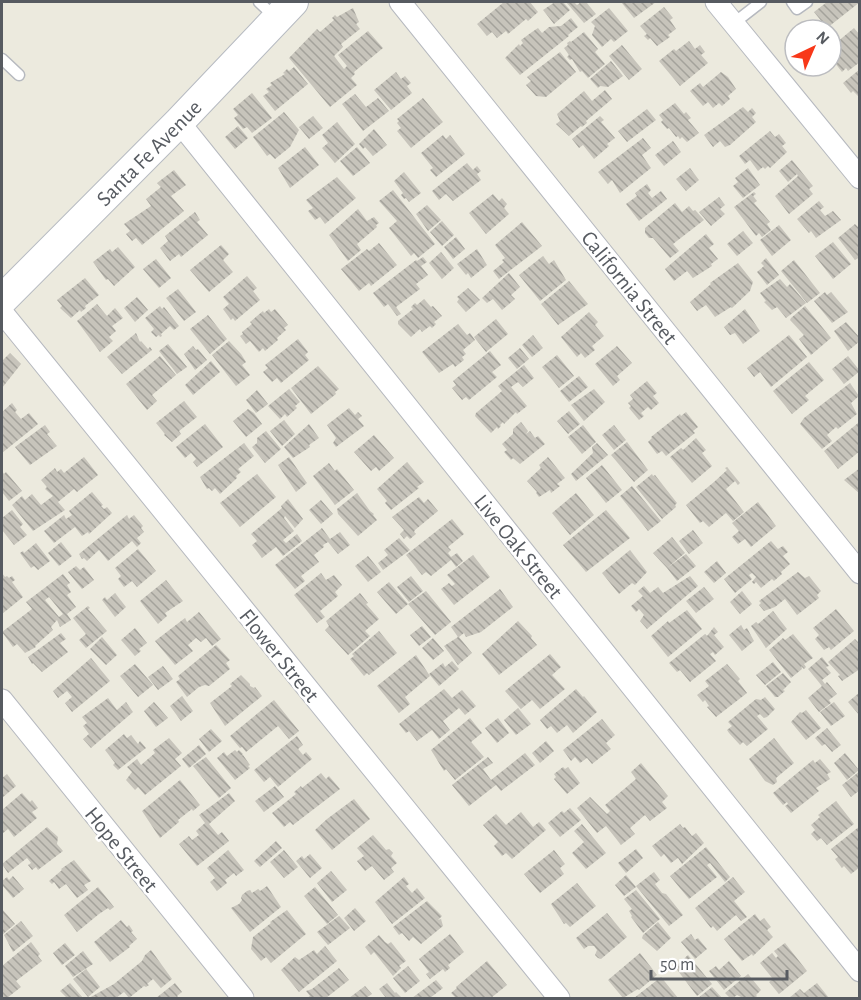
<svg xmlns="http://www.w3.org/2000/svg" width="861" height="1000" font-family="'Alegreya Sans',sans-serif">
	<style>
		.building { fill: url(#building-back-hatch); fill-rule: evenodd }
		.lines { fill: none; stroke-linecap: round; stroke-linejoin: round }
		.service-casing { stroke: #b6b9bf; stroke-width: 13 }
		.minor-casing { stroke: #b6b9bf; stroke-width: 23 }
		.secondary-casing { stroke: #b7bbc2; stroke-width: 32 }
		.service { stroke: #fff; stroke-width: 10 }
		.minor { stroke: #fff; stroke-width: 21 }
		.secondary { stroke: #fff; stroke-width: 30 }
		.labels { text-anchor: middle; stroke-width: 5; stroke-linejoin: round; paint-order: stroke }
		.street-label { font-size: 22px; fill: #575b61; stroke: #fff }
	</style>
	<defs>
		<pattern id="building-back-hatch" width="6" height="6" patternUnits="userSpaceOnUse" patternTransform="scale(1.5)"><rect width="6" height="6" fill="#c7c4bb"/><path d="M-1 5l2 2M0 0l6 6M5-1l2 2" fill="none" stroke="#a4a29b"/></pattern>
	</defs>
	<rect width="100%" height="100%" fill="#eceade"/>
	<!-- building -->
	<path class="building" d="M504,2H530L538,12L528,21L526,19L508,34L506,31L497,38L492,32L487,36L477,24Z
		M555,2H563L570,10L554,24L543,10Z
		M566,2H574L577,5L581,2H586L596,14L584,23Z
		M621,2H656L634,18Z
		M827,2H860L827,28L814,12Z
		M664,7L673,18L670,20L676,29L668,35L670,37L657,46L650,38L648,40L644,36L647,34L640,26Z
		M353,8L359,22L356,24L360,29L341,44L343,47L334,56L344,69L347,66L338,55L368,31L383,48L354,72L355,74L351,78L357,85L330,107L289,58L317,29L320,32L334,20L332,18L335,15L337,17Z
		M609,8L628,31L614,42L611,39L602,47L592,35L595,26L591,22Z
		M571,18L578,27L568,35L569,36L520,75L505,58L519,44L520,46L523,43L521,40L532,32L538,28L542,33L549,27L561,26Z
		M854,28L860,35V58L858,59L860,62L848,71L846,68L842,72L831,58V47Z
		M584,32L598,49L595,52L605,64L588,78L582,71L580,72L572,59L570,60L567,57L569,55L564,48L568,45L567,43L570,41L571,42Z
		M689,41L695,49L700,45L705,52L701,55L708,63L680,86L659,61L674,49L676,51Z
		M622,45L642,69L629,80L609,56Z
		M560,52L576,72L546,97L536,96L526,85L531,81L527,77Z
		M611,61L623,76L608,87L600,86L598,88L590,79Z
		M294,67L308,84L275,111L263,96L269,92L266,89L272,85L270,83L285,74L283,73L287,69L289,71Z
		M860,69V98L853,91L851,93L843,83Z
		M396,72L401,79L405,76L411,83L407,86L412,93L391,110L374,90Z
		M721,72L728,77L736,89L728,96L730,99L722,106L719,103L713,108L708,102L703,106L690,91L700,83L703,87Z
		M605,90L612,99L586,121L587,123L582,127L581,126L569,136L556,124L560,121L557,114L584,91L592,101Z
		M252,93L272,118L252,133L247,127L243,129L234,118L238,115L233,109Z
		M355,94L366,107L378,98L389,111L363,131L342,104Z
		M423,98L443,122L411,148L397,131L401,128L397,123L399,121L397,119Z
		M675,103L684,114L686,112L691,118L688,120L699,133L687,142L682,137L680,139L678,136L676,137L669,128L667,129L661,122L663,120L659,115Z
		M743,107L748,112L752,108L756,113L752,117L756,122L730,145L725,147L720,141L713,147L704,135Z
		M647,109L656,120L627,142L618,131Z
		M284,112L299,130L290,147L275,159L270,154L267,156L253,137Z
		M313,116L323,128L309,139L299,127Z
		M600,116L604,120L601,122L615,138L607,144L609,146L594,159L583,145L579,148L572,139Z
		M337,122L355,144L335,163L322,148L328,143L322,135Z
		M238,126L248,138L235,149L225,137Z
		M374,129L387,145L373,156L365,147L363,149L359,144Z
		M770,131L775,137L779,134L786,143L782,146L787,152L770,168L768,166L765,169L763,167L758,171L750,160L745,164L739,156Z
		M443,135L446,139L450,135L465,154L436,177L430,170L433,168L421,153Z
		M643,138L651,148L642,155L651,168L620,193L612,180L608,184L598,172Z
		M673,141L681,152L664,166L655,155Z
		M305,147L319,165L290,188L278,168Z
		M357,147L370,163L353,176L340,161Z
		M792,160L813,186L809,189L813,194L789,214L775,196L798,176L797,174L788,182L779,171Z
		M467,163L473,170L477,166L481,171L477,174L481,180L453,201L446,194L439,200L432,191Z
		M690,168L699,180L686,191L676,179Z
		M748,168L760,185L743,198L733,186L738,182L735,178Z
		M174,170L186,185L171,196L184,211L142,245L136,238L132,241L126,234L130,231L124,224L151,206L146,199L161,187L157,183Z
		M404,172L421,193L409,202L406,198L404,199L401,195L403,193L394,181Z
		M337,177L356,198L325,224L320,217L315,220L308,211L313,208L306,200Z
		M647,184L651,190L648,193L652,198L661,191L667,199L639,221L626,204L637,196L635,193Z
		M393,190L435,244L418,258L414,253L411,256L389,228L397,221L379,201Z
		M754,192L756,194L753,196L757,201L754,203L770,222L767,224L771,230L762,237L759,233L756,236L734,207Z
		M493,194L499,201L502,198L507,204L504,208L509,214L486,234L469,213Z
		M719,197L725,205L720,209L725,214L711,226L699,212Z
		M819,201L824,207L820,210L825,216L833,211L841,220L816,238L811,231L809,233L797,219Z
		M675,203L682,212L689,206L693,211L695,210L704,220L673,244L679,251L670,258L653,238H649L645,233V228Z
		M427,205L441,220L428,231L416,214Z
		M358,209L367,221L374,217L379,223L376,225L377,227L357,244L361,250L348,261L329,235Z
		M195,212L200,220L197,222L208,235L181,257L179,254L170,261L160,248L168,241L165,236Z
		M442,221L454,235L442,246L430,232Z
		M522,222L542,246L499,279L493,271L504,262L502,260L505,258L495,245Z
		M855,224L860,229V257L855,260L838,238Z
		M779,225L791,240L772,256L760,240Z
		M743,231L753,243L737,256L727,244Z
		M706,234L714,244L709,248L718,259L711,264L712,266L693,278L687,271L674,281L665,269Z
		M456,237L465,249L453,259L444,247Z
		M833,242L851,264L833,279L815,256Z
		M379,243L397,265L371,286L369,283L359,291L341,269L367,249L369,251Z
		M221,245L229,254L223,260L233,272L209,292L190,270Z
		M118,247L135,267L114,286L108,279L106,280L93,262L110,249L112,252Z
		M477,249L487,265L471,278L468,273L466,275L457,264Z
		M441,252L454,268L442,279L429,263Z
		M543,256L549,264L554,260L566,280L540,301L519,275Z
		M423,257L427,262L421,266L428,275L416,284L420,289L396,307L401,314L397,316L388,304L384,307L373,293L416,260L417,261Z
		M766,258L779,275L767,285L757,272L764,266L761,263Z
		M156,259L171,278L159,288L143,269Z
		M794,260L820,293L807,303L781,271Z
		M738,263L753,282L750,291L732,308L731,307L715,317L706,305L697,311L690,302L711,284L710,283Z
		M509,273L520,287L511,295L515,299L502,310L493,299L487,303L482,298Z
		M247,276L257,288L253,291L260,300L235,321L233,318L231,320L223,309L229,304L223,297Z
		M85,278L99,295L85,306L86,308L81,312L80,310L71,318L60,308L62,306L57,300Z
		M780,279L787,287L790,284L806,303L786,318L777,307L772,310L764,302L766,301L760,293Z
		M569,281L588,304L558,325L541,304Z
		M468,288L480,300L466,312L457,302L459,299L457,297Z
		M178,289L196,312L184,321L166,298Z
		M825,292L827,295L831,292L848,312L832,323L814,301Z
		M137,297L148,310L135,322L124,308Z
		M424,299L431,307L433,306L442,316L434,322L436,324L432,328L430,326L422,332L420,329L411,337L398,324V321L413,309L411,307L415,303L417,305Z
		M97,304L107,316L115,308L123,318L112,326L116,331L109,337L113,341L100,352L77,321Z
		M160,306L162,309L164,307L179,326L174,330L170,326L161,334L162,336L160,337L159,335L156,337L151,332L154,329L145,318Z
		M805,306L831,338L811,355L799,339L804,335L790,320L791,318Z
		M269,309L271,312L275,309L288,325L284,328L286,330L277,338L278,340L265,351L263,348L259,352L250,341L246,344L240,336L243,334L242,332L252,324L250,322L263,311L264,313Z
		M745,309L760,331L743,344L735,333L730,335L724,327Z
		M589,312L598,322L595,325L604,336L592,346L595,350L585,358L581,353L577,357L561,337Z
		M208,315L227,339L210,354L190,329Z
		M496,319L508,334L486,352L474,337Z
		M846,322L860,338V341L848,351L834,331Z
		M458,324L467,335L470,333L475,340L463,350L466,354L462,357L464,360L455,367L453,364L439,373L422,352Z
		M136,333L140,342L141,341L148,349L150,347L152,350L122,374L107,357Z
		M533,335L543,348L532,357L522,345Z
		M789,335L807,357L771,387L760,372L754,377L747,368Z
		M298,339L308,352L305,355L309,360L281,383L277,378L272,382L263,372L268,368L265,365Z
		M229,341L241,354L246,362L242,365L250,375L236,386L212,355Z
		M168,344L187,367L177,374L159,351Z
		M193,346L196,350L198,349L207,360L195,370L184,354Z
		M617,346L632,363L617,376L620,380L613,386L595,364Z
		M520,348L529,359L517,369L508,358Z
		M490,351L501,365L492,372L497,377L469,400L466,397L462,400L452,388L456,385L453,381Z
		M10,353L21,364L2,388V361Z
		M557,355L574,376L559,388L542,367Z
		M160,356L176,375L152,395L157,401L147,410L126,384Z
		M848,356L860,371L844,384L832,369Z
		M211,361L220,372L193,395L185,385Z
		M809,362L824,380L805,396L809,400L792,414L773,391Z
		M524,365L534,378L523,387L518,382L511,387L527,406L517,414L516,412L504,424L503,422L500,425L501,426L498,429L497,427L491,433L475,416L476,413L502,391L498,386Z
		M318,366L339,389L335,392L336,394L311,414L291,388Z
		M579,376L588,387L569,402L560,391Z
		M647,381L657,393L653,396L659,403L651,410L648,407L641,413L644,416L639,420L629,408L631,406L628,403L633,399L630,395Z
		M850,383L859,396L851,403L857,414L838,429L836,427L827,435L832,441L822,449L800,424L804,418Z
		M289,389L300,402L295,406L297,408L287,417L285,414L280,419L268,406Z
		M594,389L605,402L584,421L571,405Z
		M257,390L268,404L256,413L246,400Z
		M184,401L197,417L179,431L181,434L172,442L164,435L165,434L156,423Z
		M12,403L17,410L15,412L21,419L29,413L38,424L2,453V412Z
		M349,408L355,415L358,412L362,416L358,419L364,426L336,447L333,443L336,438L327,425Z
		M248,409L254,413L262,424L246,437L233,421Z
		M569,411L580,424L568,434L557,421Z
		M686,412L698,427L693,431L695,433L666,456L662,451L657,454L648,442L652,438L651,437L680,414L681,416Z
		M284,420L295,434L282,446L270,431Z
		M521,422L528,431L526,434L530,431L535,438L538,436L545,444L520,464L513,458L511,460L504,452L507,450L502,444L513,434V429Z
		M858,423L860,451L838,469L824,451Z
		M205,424L223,447L197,467L193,462L196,459L191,453L185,458L176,447Z
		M309,424L319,438L309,445L310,447L293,458L284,447Z
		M45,425L50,432L47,434L57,446L30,465L15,447Z
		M583,425L596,442L582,454L568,437Z
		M614,425L626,440L614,450L602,435Z
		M266,431L281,449L265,463L252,447L257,443V438Z
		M374,435L394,458L379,471L376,467L371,471L354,452Z
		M696,438L706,450L702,453L712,466L692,483L670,457L681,448L683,450Z
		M627,442L648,470L634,482L611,455Z
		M244,443L254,456L238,469L241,472L236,476L237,478L220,494L215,488L212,491L209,488L207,489L200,477Z
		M597,443L608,455L576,481L571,474L593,453L592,447Z
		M84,457L98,475L77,492L74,489L58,502L65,510L33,531L12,505L22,496L25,500L32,494L41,505L53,496L45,489L47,487L41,480L55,468L57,472L61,469L64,473Z
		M289,457L307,483L296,492L278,465Z
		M548,457L565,478L557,484L560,486L551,493L550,490L539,497L536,493L537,492L527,481L541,468L539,465Z
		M407,462L424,482L417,487L419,488L391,510L385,503L387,501L377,489Z
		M329,463L335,471L337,469L354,490L335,505L313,476Z
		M602,465L622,490L606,503L586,478Z
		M727,467L740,483L738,485L735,481L726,489L744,512L733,521L726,513L709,527L703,521L700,523L686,505L714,482L727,470L725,468Z
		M860,468V494L844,480Z
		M2,471L4,474L6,472L22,491L9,501L2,492Z
		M257,474L276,497L240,527L220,503Z
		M652,474L653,476L655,475L677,503L675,505L676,507L662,519L636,487Z
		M632,486L661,521L648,531L620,496Z
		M92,492L103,505L101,506L104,509L107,507L112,513L89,534L88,532L82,536L75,527L54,543L44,531L64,515L66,519L72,515L69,511Z
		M357,493L370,511L374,514L373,515L377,520L358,536L338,514L337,509Z
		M576,493L594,515L570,535L552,513Z
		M419,497L424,503L428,499L438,511L415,530L414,532L416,534L410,539L407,536L404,539L400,534L404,530L392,517Z
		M288,499L303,519L295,528L285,516L284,518L294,531L283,540L286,543L297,534L302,541L283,556L276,547L262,558L252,545L257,541L251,534L282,508L281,506Z
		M321,500L333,514L321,524L309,510Z
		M758,502L776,526L751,547L745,539L738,544L732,537L739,531L732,523Z
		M12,510L23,524L20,527L27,535L14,545L2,530V518Z
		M606,510L630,538L586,572L563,545Z
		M127,515L129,519L134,515L143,526L141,528L144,532L137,538L141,543L137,547L132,541L108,561L99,550L87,561L84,558L82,559L79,554Z
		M452,519L464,534L448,547L451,550L448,553L451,557L457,553L463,561L456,567L451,560L431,576L426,572L422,575L406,555Z
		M322,528L330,539L340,532L350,545L338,554L328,542L323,545L324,547L314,555L319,562L301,576L305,581L295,589L275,565Z
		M693,530L703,543L689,554L679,541Z
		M672,537L685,553L667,568L653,553Z
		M399,538L410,550L383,570L378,563L388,555L384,550Z
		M771,541L778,549L783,546L788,552L783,556L790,564L781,572L782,574L774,581L772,579L761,588L756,582L754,584L752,582L756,577L752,573L749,575L752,579L735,593L724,579Z
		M61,542L72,556L59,566L48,553Z
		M36,543L50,561L38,570L34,566L31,568L20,553L23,551L24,553Z
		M138,549L156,571L137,587L132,581L124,587L118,579L121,576L115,568Z
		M630,550L647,572L635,585L632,583L619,594L602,573Z
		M686,554L696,566L677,581L667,568Z
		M473,555L490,577L454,605L441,589L449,583L452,586L455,584L447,575Z
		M368,556L381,572L368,582L355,566Z
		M717,561L726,573L714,583L704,572Z
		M76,566L80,570L84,567L94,580L82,589L68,572Z
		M798,572L805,578L809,576L821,591L817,595L819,598L797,615L785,599L775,607L764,611L759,605L761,603L759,601Z
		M2,573L5,577L7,576L9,578L12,576L15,580L12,582L23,597L2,614Z
		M321,573L326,580L334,575L342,585L335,592L338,596L320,611L325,617L317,623L294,595Z
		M63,574L70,583L67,585L71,592L67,595L76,607L67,614L71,620L60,627L57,620L51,627L53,630L35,646L36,647L25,653L17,644L13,647L2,632L32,609L26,602ZM49,597L63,614L59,617L45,600Z
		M411,576L423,591L409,602L397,587Z
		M690,576L698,586L647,629L640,621L644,615L639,609L636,612L631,606L643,596L638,591L644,586L650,593L658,587L663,593Z
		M166,580L183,601L165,613L167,616L158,624L140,601Z
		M389,582L408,604L396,614L377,592Z
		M704,587L714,599L696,613L686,601Z
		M500,589L513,607L481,632L466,637L464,633L459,637L472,653L458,665L444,646L458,637L451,627Z
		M426,591L451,622L435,635L408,604Z
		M742,591L752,604L740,614L730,602Z
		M115,593L126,607L115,617L102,600L105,597L107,600Z
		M360,593L368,603L366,604L379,619L365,631L370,636L348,655L325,630L329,626L326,621Z
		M88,606L90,608L88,609L107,631L86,648L79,640L86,634L73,618Z
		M836,609L854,631L831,650L829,647L824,650L815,639L819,635L813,628Z
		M687,610L702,629L668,657L651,636L668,621L669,623Z
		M773,611L787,629L766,648L751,626L756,622L758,624Z
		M199,612L221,639L212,646L206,638L201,642L196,638L188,645L193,651L175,665L155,641L185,618L187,622Z
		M518,621L532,636L531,638L537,645L499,675L482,654Z
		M741,625L744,630L747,628L754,641L742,651L729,635Z
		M422,626L431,637L419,646L410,635Z
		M714,627L718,632L714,635L724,647L715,655L713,652L710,654L716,661L690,682L680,670L677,672L669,663L705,634L707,636Z
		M135,628L147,643L139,649L141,651L135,656L121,640Z
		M379,631L397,653L369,675L367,673L364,676L350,659L354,656L352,654Z
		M61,633L66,639L60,643L68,652L42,672L33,663L32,664L28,657Z
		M793,634L813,658L804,664L806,667L804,669L801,666L802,669L791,678L769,650L783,638L785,640Z
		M102,637L117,655L106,665L90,649Z
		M433,638L444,651L433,660L422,648Z
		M855,639L860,644V669L842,681L838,676L840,675L828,662Z
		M216,645L230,660L226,663L230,669L209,686L205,685L199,687L187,697L176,682L180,679L178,676Z
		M550,654L561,667L552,675L565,689L540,709L532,700L521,709L505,691Z
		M416,655L430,676L405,697L410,704L399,713L377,686Z
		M822,657L829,666L826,667L831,673L822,680L825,684L827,682L837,694L829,700L831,703L819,712L808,698L822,686L808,669Z
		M91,658L110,681L72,712L65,703L72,697L67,691L58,698L53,691Z
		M452,661L459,669L439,686L429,674L443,663L445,667Z
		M773,662L781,672L765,685L756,675Z
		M135,664L153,685L138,697L120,676Z
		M727,664L740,679L738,681L747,693L716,717L707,707L709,706L705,700L703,702L697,695L709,686L705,681Z
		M163,666L173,679L158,690L148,677Z
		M783,673L791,682L783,690L785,691L778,697H775L766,686Z
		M241,675L250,684V686L254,688L255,687L262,696L225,726L210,703L232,686L230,684Z
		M444,689L452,698L462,690L476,706L465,715L459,708L443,721L450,730L439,739L432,730L417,741L409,731L406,733L399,724Z
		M576,689L583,697L584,696L597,712L573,733L567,725L557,733L551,726L547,729L540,720Z
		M860,692V716L848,702Z
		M182,696L193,711L181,721L170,706Z
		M765,697L775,709L767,717L764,718L760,714L757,716L768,729L747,746L743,742L740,745L729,733L727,730L732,726L728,722L756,699L761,700Z
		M108,698L117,710L126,702L133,712L91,748L83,739L89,734L83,726L87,723L82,717Z
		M274,700L299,731L289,739L278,726L246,752L242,747L240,748L230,736Z
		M154,702L168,718L156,727L144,711Z
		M834,702L845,716L831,726L820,712Z
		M518,708L531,724L516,735L504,720Z
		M806,710L821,728L806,740L791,722L800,712L802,713Z
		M470,718L482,733L471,742L484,757L455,780L446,769L444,771L431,750Z
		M498,718L509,733L497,743L485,728Z
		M602,719L615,735L606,743L611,749L592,764L587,758L580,763L575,757L571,761L563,750Z
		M827,728L841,745L832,752L825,744L822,746L815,738Z
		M211,729L222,741L209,752L199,739Z
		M124,734L127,738L131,735L138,744L140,741L146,748L118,770L113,765L115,763L105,750Z
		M297,736L303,745L298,749L303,755L306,752L312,759L278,787L270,777L264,782L254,770Z
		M169,738L182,753L175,759L181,766L145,795L138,787L135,790L126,780L132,772L127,767L137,759L141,765L155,753L153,750Z
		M774,738L794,763L776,778L777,782L773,785L765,781L749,759Z
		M546,741L554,751L540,763L532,753Z
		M199,745L206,754L189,768L182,759Z
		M235,750L237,752L239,750L243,754L241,756L243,755L250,765L248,766L250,768L235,780L217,758L224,752L227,756Z
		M525,753L535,765L501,791L496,785L469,806L452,785L488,757L493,763L483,769L491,780Z
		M845,753L859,770L847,780L834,763Z
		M206,757L231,788L219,798L193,766Z
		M820,759L831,772L827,774L830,779L816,788L819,791L791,813L785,806L788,804L787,802L783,805L773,793L813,760L815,763Z
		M641,763L668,796L662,802L667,808L650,821L645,815L630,828L635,834L621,845L606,826L597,833L577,808L590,797L607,814L610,811L605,805L636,779L631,772Z
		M563,767L565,769L568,767L580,783L567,794L554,779L556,777L554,774Z
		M860,771V790L851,797L842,785Z
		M321,773L326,779L329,776L340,789L293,825L290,822L284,827L272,813L296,794L294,792L301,786L302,788Z
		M7,774L16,786L2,798V778Z
		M180,780L200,805L193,811L192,809L178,820L179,822L160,838L142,811Z
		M275,786L284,797L264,812L255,801Z
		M22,793L30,802L32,800L38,808L32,812L37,818L14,837L8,829L2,834V810Z
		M229,793L235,801L209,824L218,835L222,832L229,841L197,866L179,844L189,836L192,840L199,835L196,831L205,823L199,815Z
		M354,799L370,819L332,850L315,830L327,819Z
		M836,801L854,824L827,845L821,838L817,841L811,834L815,830L811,825L820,817L818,815Z
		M570,808L581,820L560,837L548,823L562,811L564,813Z
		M521,812L533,827L539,822L546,830L512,859L506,853L502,856L494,846L498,842L483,825L496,814L506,825Z
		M582,824L606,853L586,869L572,853L584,842L574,831Z
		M680,824L683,828L685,827L692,836L696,833L704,843L682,864L678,858L671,863L664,854L661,857L652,846Z
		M860,826V867L851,874L844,866L842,868L835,859L838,857L831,849Z
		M47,827L58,837L57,844L63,851L38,870L36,867L32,870L28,865L31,863L27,858L8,873L2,864Z
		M373,835L386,850L389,849L393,853L391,856L397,863L391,868L394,872L384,880L372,866L365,871L357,861L364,856L357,848Z
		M276,841L282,848L260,867L254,861Z
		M706,847L730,877L725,882L710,863L707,865L717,877L689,899L670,876Z
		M636,849L643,858L626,873L618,863Z
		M228,850L244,870L236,876L234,873L225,880L227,883L217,891L210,882L215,878L207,868Z
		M284,850L298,867L284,878L270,862Z
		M554,850L565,864L560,868L564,874L540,893L524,874Z
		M310,854L322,868L310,878L296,861L302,856L304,859Z
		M74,860L91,881L84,885L88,890L77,898L66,884L59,889L54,882L52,884L49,881L62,870L61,869Z
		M331,871L347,890L332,902L317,883Z
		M654,872L660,880L655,884L662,893L666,894L683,915L669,926L636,886Z
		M626,875L636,887L624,896L615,885Z
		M13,876L24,889L13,898L2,885V881L7,877L9,880Z
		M404,877L409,884L406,886L412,893L417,888L425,898L392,924L375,902Z
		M733,877L745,892L734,901L747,917L741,921L736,915L717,931L713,926L711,928L695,908Z
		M577,883L596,906L570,927L566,923L564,924L551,904Z
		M267,886L281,907L250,932L231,908L239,904L242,900L241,898L242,895L247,891L250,890L252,893L258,889L260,891Z
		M98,887L114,907L110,910L108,908L99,914L77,932L64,915Z
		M315,887L338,915L327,924L304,896Z
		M636,890L660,919L643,933L631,917L632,916L629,911L632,909L624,899Z
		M427,901L442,916L438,920L441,919L443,926L421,944L413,937L409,941L402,933L399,935L393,927Z
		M355,908L366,921L354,931L344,918Z
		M3,910L15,924L2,935V911Z
		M287,910L306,934L271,963L266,957L261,961L251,949L253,937L271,923L270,922Z
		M607,913L627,937L601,959L598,958L595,955L597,950L594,946H588L584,949L576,938Z
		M755,914L760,921L764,918L771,927L767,930L773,937L753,956L752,954L742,961L724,939Z
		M339,916L350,928L328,945L317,932Z
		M121,920L127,927L129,925L133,931L131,932L137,939L129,946L130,947L110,962L94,942Z
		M21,921L33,936L13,952L4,935Z
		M658,922L671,938L657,951L642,938L643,935Z
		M450,934L464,952L448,965L450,968L445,972L443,969L430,979L426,974L429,972L419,959Z
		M691,934L695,940L698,938L707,949L695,959L681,942Z
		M379,935L385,942L388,944L391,942L406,961L399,966L401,968L393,976L374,952L371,955L365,947Z
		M31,942L40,954L38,956L42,961L16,981L21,987L7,998H2V966Z
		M65,943L75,955L62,965L53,953Z
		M785,943L807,971L779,994L769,982L773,979L760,963L772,953L776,958L778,956L774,951Z
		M325,946L337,961L299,992L281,970L295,957L299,960L314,950L317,954Z
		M151,950L172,979L161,988L153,979L147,984L149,985L146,987L144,986L129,998L124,992L116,998H89L114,984L142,961L145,955Z
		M83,951L93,964L73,977L65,966Z
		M640,953L657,975L639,990L638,989L623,998L608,980Z
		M688,955L712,984L697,996L675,967Z
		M487,961L507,985L491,998H456L451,993L457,988L456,987Z
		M729,961L741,976L724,990L709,971L716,966L719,970Z
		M408,966L420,981L405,993L393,978Z
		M339,968L349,980L326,998H307L310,996L306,991L312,989Z
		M86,969L100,987L88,997L73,979Z
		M748,974L761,990L756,995L757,996L755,998H743L737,995L733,998H730L725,993Z
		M661,977L678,998H634Z
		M436,980L443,988L430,998H412Z
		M70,983L83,998H67L60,991Z
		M175,983L182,992L177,996L179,998H156Z
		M387,983L395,993L396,992L402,998H386L379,989Z
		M817,983L829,998H789L800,989L804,993Z
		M365,986L372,994L366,998H349Z
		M712,987L722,998H698Z"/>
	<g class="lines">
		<!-- service casing -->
		<g class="service-casing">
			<path id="service" d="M259,2L277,19
				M792,2L797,9L807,2
				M734,23L761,2
				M2,59L19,75"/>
		</g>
		<!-- minor casing -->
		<g class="minor-casing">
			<path id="minor" d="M400,2L860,573
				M716,2L860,178
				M179,122L860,971
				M2,312L559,998
				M2,700L243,998"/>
		</g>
		<!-- secondary casing -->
		<g class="secondary-casing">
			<g id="secondary">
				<path id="s1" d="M2,300L179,122L293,2"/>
			</g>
		</g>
		<!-- service -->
		<use href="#service" class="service"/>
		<!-- minor -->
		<use href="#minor" class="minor"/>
		<!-- secondary -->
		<use href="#secondary" class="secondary"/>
	</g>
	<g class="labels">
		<!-- street labels -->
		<g class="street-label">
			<text dy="8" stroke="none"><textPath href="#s1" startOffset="208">Santa Fe Avenue</textPath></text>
			<text transform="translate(630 287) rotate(51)" y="8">California Street</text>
			<text transform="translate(519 546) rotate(51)" y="8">Live Oak Street</text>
			<text transform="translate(280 655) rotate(51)" y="8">Flower Street</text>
			<text transform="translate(122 849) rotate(51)" y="8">Hope Street</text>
		</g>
	</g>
	<!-- border -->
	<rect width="861" height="1000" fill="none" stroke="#575b61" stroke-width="6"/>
	<!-- north arrow -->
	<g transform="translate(813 48) rotate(44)"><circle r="28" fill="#ffffff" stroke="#bcbdc0" stroke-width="1.5"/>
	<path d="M0-4.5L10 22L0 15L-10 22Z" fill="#f83819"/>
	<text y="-9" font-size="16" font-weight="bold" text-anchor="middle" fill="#575b61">N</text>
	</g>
	<!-- scale -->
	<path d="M651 970v9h136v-9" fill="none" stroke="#575b61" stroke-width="3"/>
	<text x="660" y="970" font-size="18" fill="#575b61" stroke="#ffffff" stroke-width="4.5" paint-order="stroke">50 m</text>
</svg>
